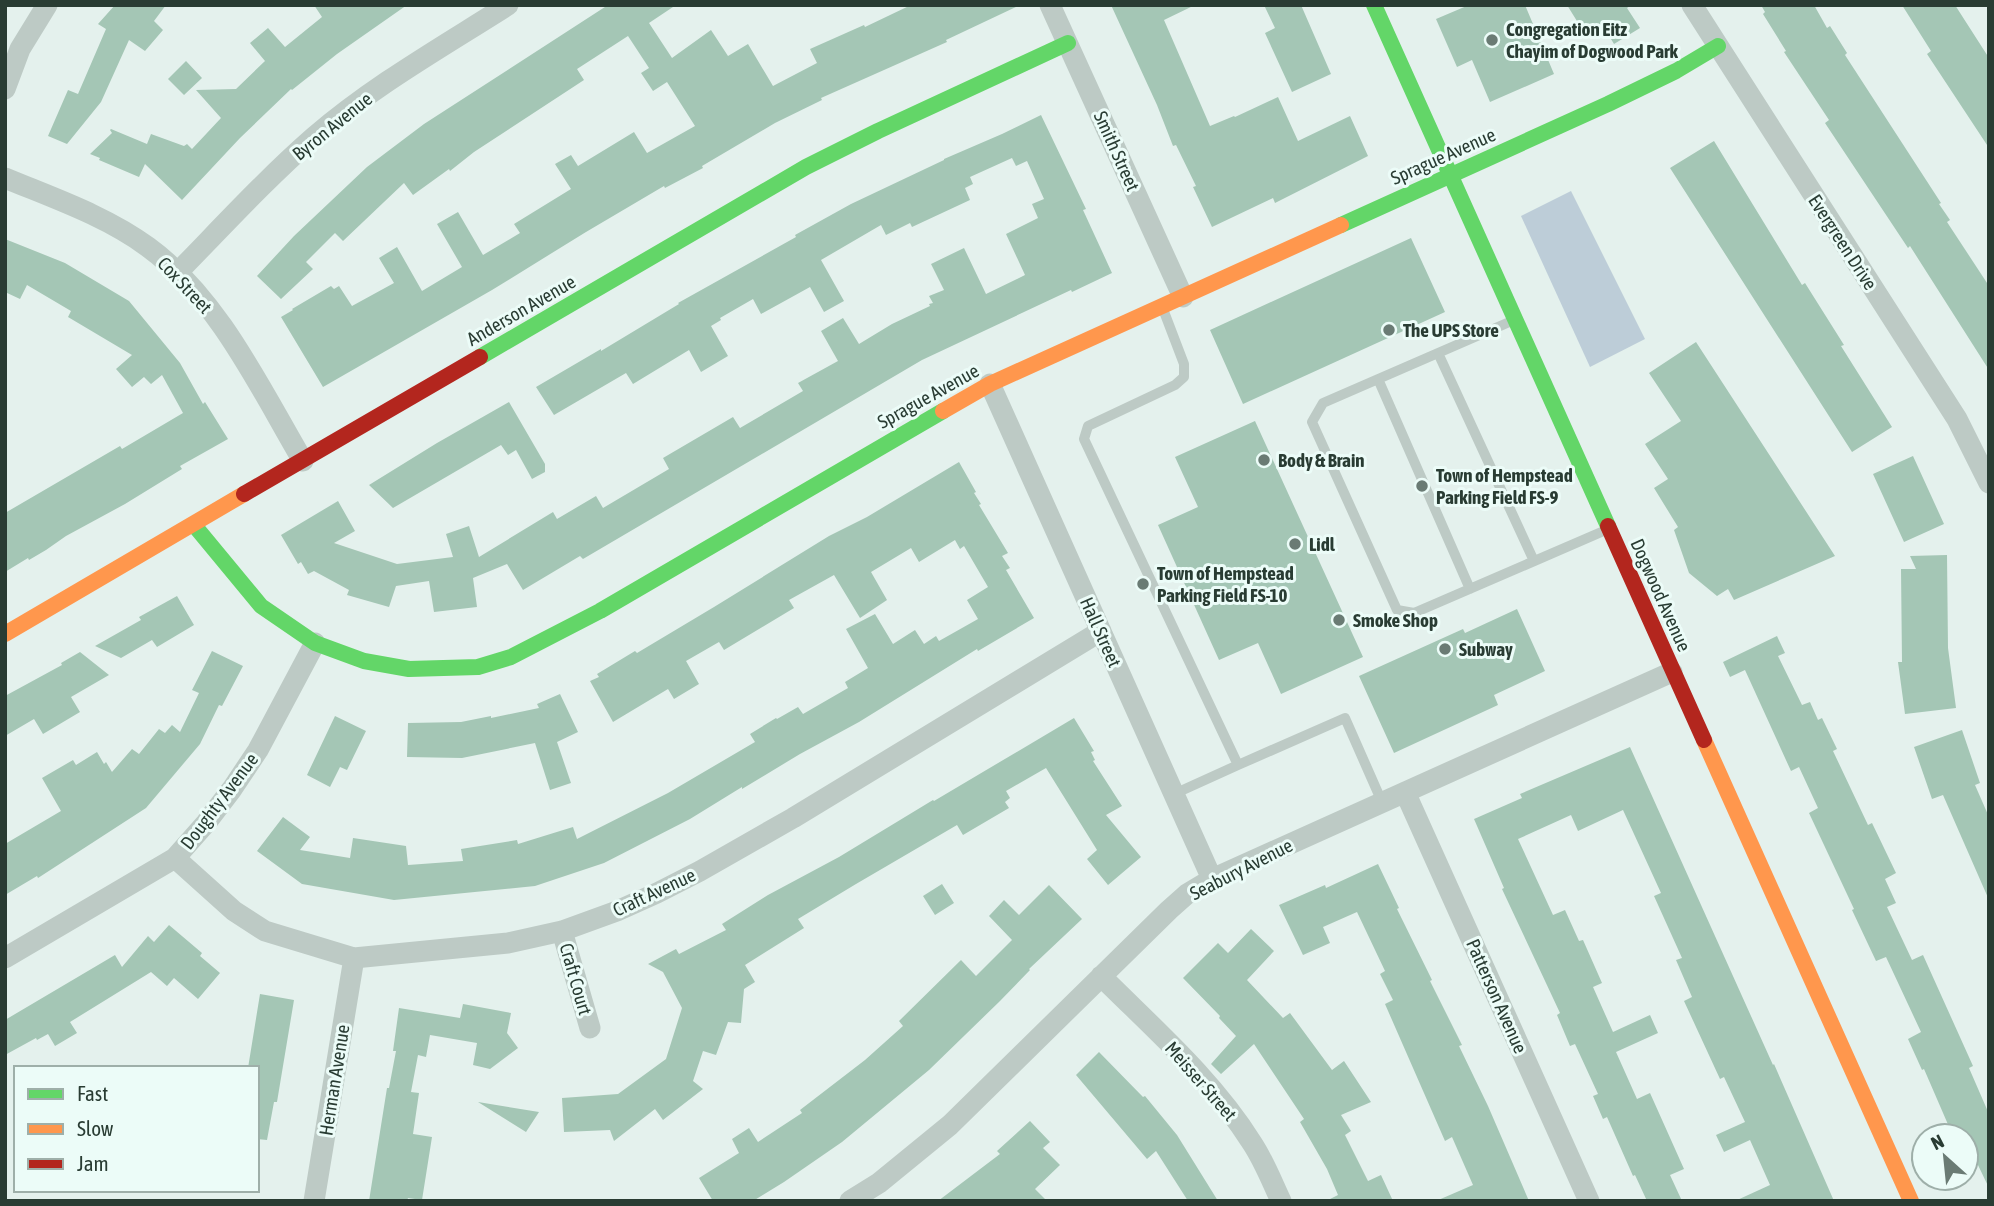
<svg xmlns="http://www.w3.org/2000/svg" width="1994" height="1206" font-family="'Asap Condensed',sans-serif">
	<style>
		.green { fill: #bdcdd8 }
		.building { fill: #a4c6b5 }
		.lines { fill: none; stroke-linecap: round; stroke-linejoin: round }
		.lane { stroke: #bdcac5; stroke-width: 10 }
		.street { stroke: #bdcac5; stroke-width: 21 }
		.fast { stroke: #63d668; stroke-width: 16 }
		.slow { stroke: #ff974d; stroke-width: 16 }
		.jam { stroke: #b3261e; stroke-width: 16 }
		.poi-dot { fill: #6a7b74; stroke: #ecfcf8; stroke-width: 2.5 }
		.labels { text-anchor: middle; stroke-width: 6; stroke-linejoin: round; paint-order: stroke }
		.poi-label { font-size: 19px; font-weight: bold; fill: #293c33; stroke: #ecfcf8; text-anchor: start }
		.street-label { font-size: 19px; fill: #293c33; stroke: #ecfcf8 }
	</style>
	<rect width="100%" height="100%" fill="#e4f1ed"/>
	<!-- green -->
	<path class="green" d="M1571,191L1645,339L1590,367L1521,216Z"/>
	<!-- building -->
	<path class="building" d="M115,5H166L154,21L163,30L145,51L129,40L101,102L67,144L48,136L68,90L78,94L106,29L98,24Z
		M314,5H407L337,54L292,90L291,89L240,138L182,200L145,164L139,177L99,160L100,158L90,154L112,133L110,130L111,129L147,144L151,134L184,146L187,144L192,149L221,118L196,90L236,89L265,61L250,43L268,28L285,47L322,17Z
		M608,5H676L649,23L672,58L711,30L728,56L748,44L773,86L817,63L810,49L864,25L865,27L911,5H1020L946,40L947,42L821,98L822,100L775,123L702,166L703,168L665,188L664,186L586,232L492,290L323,387L281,317L293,310L292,309L331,286L334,289L339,286L352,306L394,283L379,258L397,247L422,291L462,267L437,224L458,212L483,255L520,233L514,224L571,189L555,164L571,155L578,166L634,132L647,153L695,126L667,82L653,91L641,73L649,68L628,36L577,69L584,80L474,152L450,171L449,169L413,195L404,183L343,241L335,233L306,262L313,269L281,299L257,276L294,236L367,167L424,124Z
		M1111,5H1195L1164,20L1210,126L1234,116L1235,117L1278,97L1298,141L1350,116L1368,156L1275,203L1273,198L1212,227L1193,187L1196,186L1176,145L1173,146L1157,105Z
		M1264,5H1301L1331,74L1292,92L1265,33L1275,28Z
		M1469,5H1525L1554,74L1490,102L1472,60L1457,67L1436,19Z
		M1567,5H1631L1627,8L1640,28L1614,44L1602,24L1585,34Z
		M1761,5H1814L1827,28L1830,26L1847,53L1845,55L1941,203L1939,204L1950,220L1947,222L1989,286V370L1910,246L1908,248L1825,123L1829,120L1784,52L1786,51L1763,14L1765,12Z
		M1902,5H1955L1989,58V148L1927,54L1931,51Z
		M186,61L202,78L184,95L168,79Z
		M1041,115L1086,209L1083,210L1112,273L1072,292L1071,290L922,360L583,559L580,556L523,590L507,564L473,578L477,607L434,612L429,581L396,586L389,607L347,595L349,590L314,571L308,574L301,562L298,564L281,535L338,501L355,531L334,543L397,564L453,557L446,534L469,526L479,557L553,512L557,519L596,496L603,508L669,469L663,458L733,417L740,428L803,391L798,383L838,361L821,331L843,318L859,344L892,324L930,306L929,304L933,303L929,296L944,290L931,264L964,248L986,294L1025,275L1006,234L1038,218L1032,204L1044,199L1027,161L1016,166L1012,158L970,177L973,184L965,188L970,200L912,227L910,223L886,235L881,225L821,260L844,301L824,312L810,287L761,314L753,299L720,318L721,320L711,326L728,356L701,372L689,350L633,384L626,373L554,415L536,387L601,349V351L679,304L678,303L796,237L795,235L851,204L944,160V159L1002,134Z
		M1714,141L1802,285L1805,283L1844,345L1841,346L1892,427L1852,452L1670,168Z
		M1411,238L1445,312L1243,404L1210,330Z
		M5,239L65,263L129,301L180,363L203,404L205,402L228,439L180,466L182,469L125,504L66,536L46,550L29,560L28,558L5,572V513L120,446L122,449L183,413L162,375L151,384L144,377L132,387L116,369L132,355L68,317L71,311L27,285L20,299L5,292Z
		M1696,342L1835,556L1734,600L1728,589L1717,596L1689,573L1674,530L1678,527L1654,488L1668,479L1645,444L1681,421L1649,373Z
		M509,402L545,464V472L532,479L516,450L508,455L501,445L393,508L369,485L437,443Z
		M1255,421L1363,657L1281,694L1258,643L1219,660L1158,525L1198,507L1175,457Z
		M1913,456L1944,524L1904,542L1873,474Z
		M959,462L976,492L974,493L981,504L979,505L1008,553L1002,556L1010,568L1006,570L1034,618L978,651L977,649L859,722L800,754L742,789V787L690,819L604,863L535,886L394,900L302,884L257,851L283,817L310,837L300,850L350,858L353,838L406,846L408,865L463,861L461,849L517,840L518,844L573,827L577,839L668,793L755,742L750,734L776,718L777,719L798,707L803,714L848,688L845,682L868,668L846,629L875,614L893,644L915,630L924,644L936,636L939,641L978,619L967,600L988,587L964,546L960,549L955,540L919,562L911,548L871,572L887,600L860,618L834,575L789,600L794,608L724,650L719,642L686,661L699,684L674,699L668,689L613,722L590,681L599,677L597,674L635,651L637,653L714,607L829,536L867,517Z
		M1947,555L1948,648L1956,708L1905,714L1898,662H1902L1901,569H1916L1910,556Z
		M177,596L194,625L157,647L152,640L121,658L95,646L141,620L139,617Z
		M1517,609L1545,671L1494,695L1498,705L1394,753L1359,676L1463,629L1465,633Z
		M1777,636L1785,653L1778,656L1802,705L1810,702L1818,720L1822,718L1837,749L1833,751L1868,825L1872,823L1896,873L1885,879L1896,903L1887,907L1912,960L1923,955L1973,1066L1969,1068L1989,1114V1188L1966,1140V1136H1953L1924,1069L1922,1070L1908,1039L1921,1032L1886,957L1876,961L1852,910L1854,909L1809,813L1818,808L1799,767L1791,771L1745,670L1730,677L1723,662Z
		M212,651L243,666L222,706L219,705L200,744L146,808L38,878L37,876L5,895V844L61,811L42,778L73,760L76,765L97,752L104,764L106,762L112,772L132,749L139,754L159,729L165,733L172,725L180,732L199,693L192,690Z
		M80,652L109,675L71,697L80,712L43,734L34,719L5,736V696L62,665L61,663Z
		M560,694L578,732L557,742L571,783L550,790L535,743L462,758L407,757L408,723L461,722L491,716V718L539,708L537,704Z
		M335,716L366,731L347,770L340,767L330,787L307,775Z
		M1074,718L1094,751L1091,752L1095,760L1093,761L1122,806L1106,815L1141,857L1108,885L1087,859L1097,850L1046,768L1006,791L1010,798L1005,802L1009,808L963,835L957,825L856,884L798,919L804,928L745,965L755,982L744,989L741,1023L728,1022L716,1055L703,1051L693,1081L703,1089L663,1120L655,1109L614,1141L610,1130L564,1132L562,1098L618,1094L666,1059L682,1008L663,972L648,964L676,949L679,954L726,930L722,924L768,895L839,857L933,800L934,801Z
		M1962,730L1980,783L1975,785L1989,817V900L1943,795L1932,799L1914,747Z
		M1630,747L1773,1065L1774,1064L1834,1201H1735L1770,1185L1750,1140L1724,1152L1716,1135L1745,1122L1724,1077L1720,1079L1684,1001L1692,997L1676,960L1682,958L1654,896L1661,893L1623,810L1578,831L1571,815L1518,839L1553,915L1565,910L1579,941L1583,940L1602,983L1593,987L1613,1032L1650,1015L1658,1033L1616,1052L1637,1099L1650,1093L1684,1169L1670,1175L1682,1201H1647L1635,1175L1633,1176L1607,1117L1603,1119L1593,1096L1598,1094L1575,1044L1570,1046L1557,1015L1560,1013L1502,889L1504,888L1474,819L1522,798L1520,794Z
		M1378,864L1399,908L1397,909L1432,980L1430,981L1462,1045L1459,1046L1488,1106L1529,1201H1436L1473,1185L1452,1137L1445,1141L1385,1004L1393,1000L1380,974L1385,971L1357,912L1323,927L1330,943L1303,955L1279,905L1325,885L1326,888Z
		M942,884L954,903L935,915L923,896Z
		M1049,885L1082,919L1029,969L1030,970L1000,1001L929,1070L842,1142L784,1182L753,1201H713L699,1178L739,1153L732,1139L749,1128L758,1142L802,1113L800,1110L865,1060L903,1026L899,1021L961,960L976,976L1012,940L989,916L1004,900L1019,915Z
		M169,925L202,953L200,956L220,973L198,999L174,978L167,986L151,972L70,1022L77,1033L55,1046L48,1034L37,1040L36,1038L5,1055V1020L115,955L122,967L148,936L154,942Z
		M1251,929L1274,951L1247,980L1283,1018L1290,1013L1332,1070L1344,1061L1371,1102L1341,1115L1351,1131L1345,1135L1368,1181L1381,1175L1393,1201H1326L1338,1195L1327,1169L1300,1122L1304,1119L1254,1044L1221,1074L1211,1064L1236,1036L1219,1018L1220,1016L1183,978L1218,943L1228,953Z
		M260,994L294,1000L277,1102H274L267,1140L257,1139V1068H248Z
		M463,1004L511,1013L507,1033L518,1048L490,1069L473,1065L477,1043L430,1035L426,1057L418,1055L411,1092L419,1093L413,1134L432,1137L422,1200L408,1198L407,1201H369L387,1088H389L396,1051H393L399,1008L460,1018Z
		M1099,1052L1143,1097L1145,1096L1177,1135L1218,1201H1188L1156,1151L1147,1159L1076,1075Z
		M478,1102L539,1112L526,1132Z
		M1030,1121L1050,1142L1043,1148L1060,1165L1035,1189L1047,1201H938L1000,1154L997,1151Z"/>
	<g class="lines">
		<!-- lane -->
		<path class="lane" d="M1163,309L1184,364V377L1175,385L1088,426L1084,439L1238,765L1174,794
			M1514,320L1323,403L1312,422L1397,610L1414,613L1606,530
			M1438,353L1534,561
			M1378,379L1470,589
			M1238,765L1345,718L1382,802"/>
		<!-- street -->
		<path class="street" d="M1050,5L1183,297
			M1692,5L1957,419L1989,483
			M5,89L20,49L47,5
			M5,178C53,198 106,216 148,247C218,298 260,388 303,461
			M178,272C223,226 266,179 314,137C373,86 442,47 508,5
			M990,384L1212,879
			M1405,792L1589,1201
			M175,858L234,911L265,931L354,958L508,943L562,931L617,911L657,893L700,871L793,818L1101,631
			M562,931L590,1028
			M5,958L175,858L206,823L232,789L258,750L315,643
			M1101,976C1154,1029 1212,1079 1252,1143C1264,1161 1272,1182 1281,1201
			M314,1201L354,958
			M850,1201L879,1183L950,1125L1169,910L1187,894L1212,879L1672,672"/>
		<!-- fast -->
		<path class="fast" d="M1374,5L1608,526
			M1341,225L1608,104L1676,71L1718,46
			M480,357L806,167L878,131L1068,43
			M194,525L261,606L315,643L364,661L409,669L478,667L511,657L600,611L943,411"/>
		<!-- slow -->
		<path class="slow" d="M943,411L990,384L1341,225
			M5,634L244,494
			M1704,740L1911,1201"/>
		<!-- jam -->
		<path class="jam" d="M244,494L480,357
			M1608,526L1704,740"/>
	</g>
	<!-- markers -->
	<g class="poi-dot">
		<circle cx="1492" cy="40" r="7"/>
		<circle cx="1389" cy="330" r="7"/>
		<circle cx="1264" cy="460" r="7"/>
		<circle cx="1422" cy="486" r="7"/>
		<circle cx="1295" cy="544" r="7"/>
		<circle cx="1143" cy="584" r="7"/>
		<circle cx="1339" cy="620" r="7"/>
		<circle cx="1445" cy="649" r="7"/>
	</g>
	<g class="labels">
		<!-- poi labels -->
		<g class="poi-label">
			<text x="1506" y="36">Congregation Eitz<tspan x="1506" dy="22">Chayim of Dogwood Park</tspan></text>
			<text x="1403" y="337">The UPS Store</text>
			<text x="1278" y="467">Body &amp; Brain</text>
			<text x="1436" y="482">Town of Hempstead<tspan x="1436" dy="22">Parking Field FS-9</tspan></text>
			<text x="1309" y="551">Lidl</text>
			<text x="1157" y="580">Town of Hempstead<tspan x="1157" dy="22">Parking Field FS-10</tspan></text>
			<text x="1353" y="627">Smoke Shop</text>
			<text x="1459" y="656">Subway</text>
		</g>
		<!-- street labels -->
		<g class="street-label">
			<text transform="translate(332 126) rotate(-39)" y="7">Byron Avenue</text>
			<text transform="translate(1117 151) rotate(66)" y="7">Smith Street</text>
			<text transform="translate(1443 156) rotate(-24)" y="7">Sprague Avenue</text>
			<text transform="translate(1843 242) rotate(57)" y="7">Evergreen Drive</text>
			<text transform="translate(185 285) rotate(47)" y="7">Cox Street</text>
			<text transform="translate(521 310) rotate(-30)" y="7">Anderson Avenue</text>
			<text transform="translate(928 396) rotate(-29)" y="7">Sprague Avenue</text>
			<text transform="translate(1661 595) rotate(66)" y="7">Dogwood Avenue</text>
			<text transform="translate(1101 632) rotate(66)" y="7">Hall Street</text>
			<text transform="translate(219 801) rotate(-53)" y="7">Doughty Avenue</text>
			<text transform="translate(1241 869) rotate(-27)" y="7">Seabury Avenue</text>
			<text transform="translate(654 892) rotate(-25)" y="7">Craft Avenue</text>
			<text transform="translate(576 979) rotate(74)" y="7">Craft Court</text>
			<text transform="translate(1497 996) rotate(66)" y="7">Patterson Avenue</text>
			<text transform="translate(334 1080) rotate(-81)" y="7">Herman Avenue</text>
			<text transform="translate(1201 1081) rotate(49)" y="7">Meisser Street</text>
		</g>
	</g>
	<!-- border -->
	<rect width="1994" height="1206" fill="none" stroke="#293c33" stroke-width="14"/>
	<!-- legend -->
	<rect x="14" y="1066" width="245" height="126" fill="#ecfcf8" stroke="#9eafa9" stroke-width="2"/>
	<rect x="28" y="1089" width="35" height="10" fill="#63d668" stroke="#9eafa9" stroke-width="2"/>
	<text x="77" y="1101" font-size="21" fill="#293c33">Fast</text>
	<rect x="28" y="1124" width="35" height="10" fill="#ff974d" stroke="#9eafa9" stroke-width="2"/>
	<text x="77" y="1136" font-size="21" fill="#293c33">Slow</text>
	<rect x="28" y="1159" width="35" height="10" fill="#b3261e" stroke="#9eafa9" stroke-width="2"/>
	<text x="77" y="1171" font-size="21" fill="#293c33">Jam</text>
	<!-- north arrow -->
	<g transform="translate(1945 1157) rotate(333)"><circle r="33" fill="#ecfcf8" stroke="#9eafa9" stroke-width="2"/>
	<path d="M0-5L12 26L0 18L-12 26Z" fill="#6a7b74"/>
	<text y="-10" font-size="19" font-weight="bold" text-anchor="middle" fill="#293c33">N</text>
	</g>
</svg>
